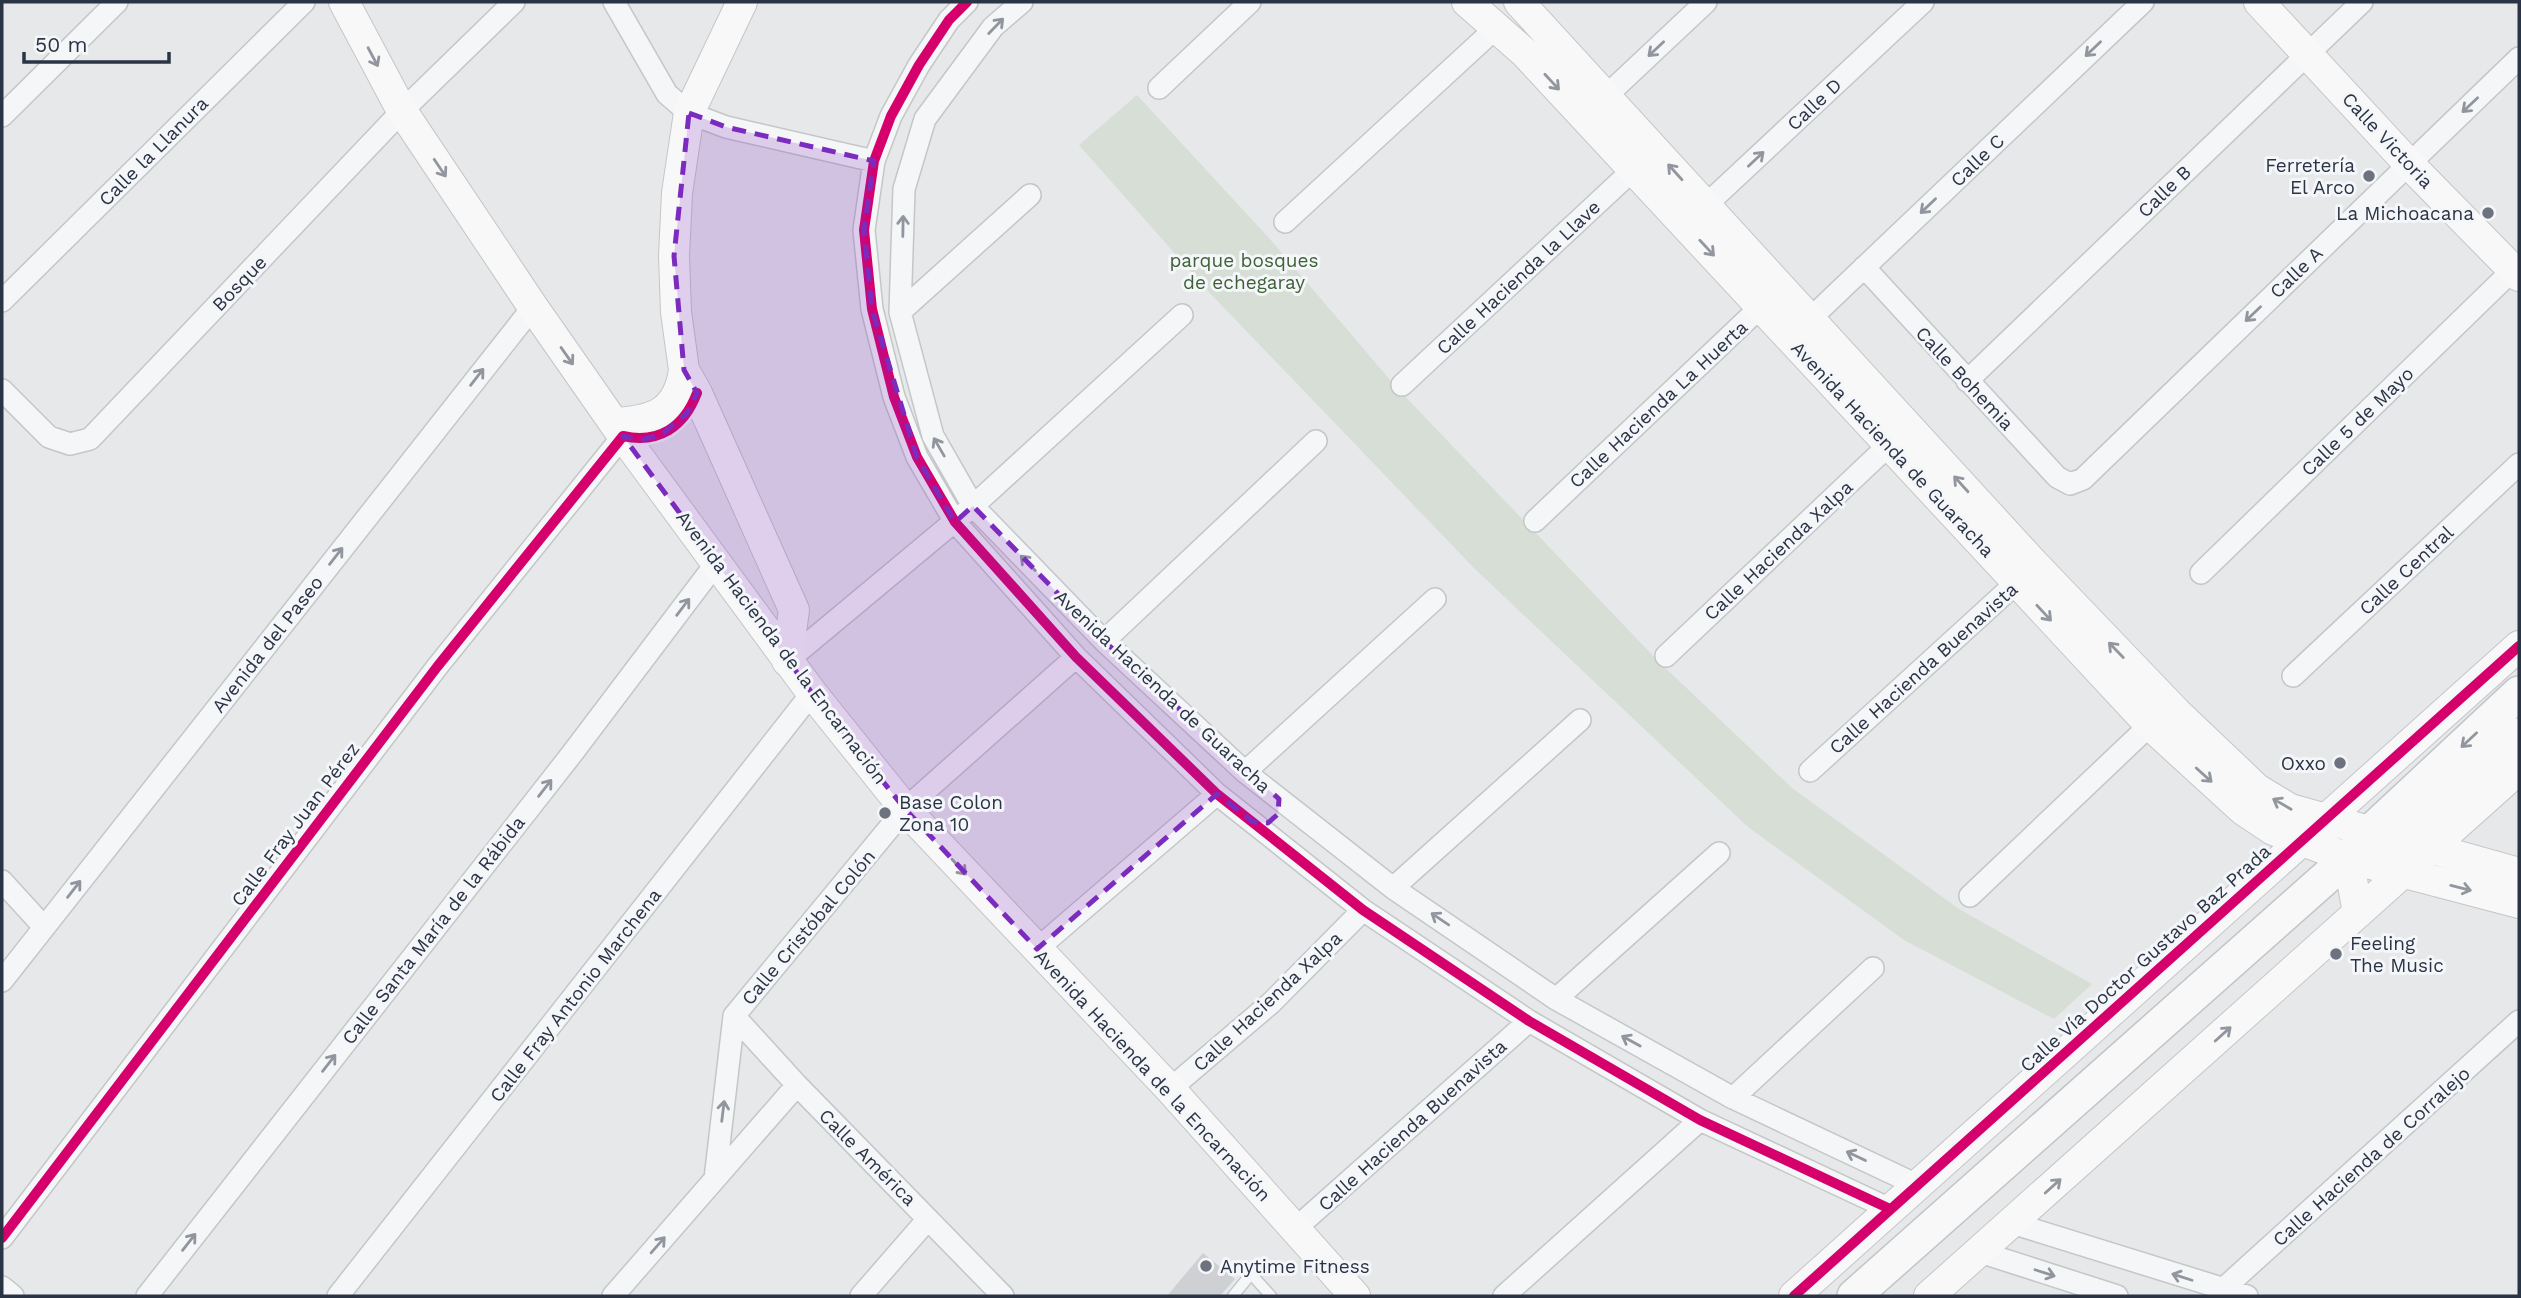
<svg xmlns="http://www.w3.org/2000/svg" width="2521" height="1298" font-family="'Work Sans',sans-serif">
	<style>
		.green { fill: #d6ded6 }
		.building { fill: #ced0d3 }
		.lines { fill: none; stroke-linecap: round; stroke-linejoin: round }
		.lane-casing { stroke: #c4c6c8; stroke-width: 13 }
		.street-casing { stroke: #c4c6c8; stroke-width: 24 }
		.secondary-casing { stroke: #c4c6c8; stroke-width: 32 }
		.primary-casing { stroke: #c2c5c8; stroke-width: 36 }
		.lane { stroke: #f5f6f7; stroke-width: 10 }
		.street { stroke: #f5f6f7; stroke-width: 21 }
		.secondary { stroke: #f8f8f8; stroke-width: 30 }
		.primary { stroke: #f8f8f8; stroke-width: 33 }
		.cycleway-casing { stroke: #f4f6f9; stroke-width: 15 }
		.cycleway { stroke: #d6006c; stroke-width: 10 }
		.oneway { stroke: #90959e }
		.oneway2 { stroke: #92969e }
		.marked { fill: #7b2cbf; fill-opacity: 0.2; stroke: #7b2cbf; stroke-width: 5; stroke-dasharray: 14 9; stroke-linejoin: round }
		.poi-dot { fill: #6c737f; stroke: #f4f6f9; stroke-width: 2.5 }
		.labels { text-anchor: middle; stroke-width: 6; stroke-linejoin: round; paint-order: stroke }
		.street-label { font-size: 19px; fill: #2b3445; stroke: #f4f6f9 }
		.poi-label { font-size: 19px; fill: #2b3445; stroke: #f4f6f9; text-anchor: end }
		.park-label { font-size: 19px; fill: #3f6138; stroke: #f4f6f9 }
	</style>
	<rect width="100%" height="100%" fill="#e6e8ea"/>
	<!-- green -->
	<path class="green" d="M1137,95L1268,237L1397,388L1658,661L1792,788L1959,909L2092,984L2054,1019L1904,940L1748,827L1474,568L1208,291L1079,145Z"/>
	<!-- building -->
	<path class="building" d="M1203,1253L1235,1279L1220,1296H1167Z"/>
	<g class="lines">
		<!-- lane casing -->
		<g class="lane-casing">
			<path id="lane" d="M1233,1296L1251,1274L1271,1296"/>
		</g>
		<!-- street casing -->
		<g class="street-casing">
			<path id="street" d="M614,2L667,94L689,113L726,127L874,161
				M967,2L949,20L919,65L891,116L874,161L864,230L872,309L894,397L917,457L955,522L1076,657L1217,794L1363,910L1529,1021L1700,1120L1890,1209
				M1022,2L993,27L925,119L904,189L900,312L933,436L973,506L1104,641L1245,772L1393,888L1556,999L1733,1098L1917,1185
				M1159,88L1250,2
				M1606,96L1706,2
				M2,116L117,2
				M1706,205L1923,2
				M1285,222L1497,27
				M1864,267L2057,477L2070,484L2083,479L2519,58
				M2,301L304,2
				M900,312L1030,195
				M1811,318L2143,2
				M1967,381L2362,2
				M1402,385L1634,169
				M2,390L49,437L70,444L90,439L402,111L514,2
				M1535,521L1770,298
				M2201,573L2519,264
				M1104,641L1316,441
				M1666,656L1890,444
				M787,661L973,506L1182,315
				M2293,676L2519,464
				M1810,771L2026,574
				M1245,772L1435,599
				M2,881L44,927
				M1393,888L1580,720
				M1970,896L2150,725
				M1037,949L1217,794
				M2,981L533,307
				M1556,999L1719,853
				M734,1016L797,1085L1003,1296
				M1170,1089L1271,1003L1363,910
				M1733,1098L1873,968
				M715,1179L734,1016L905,809L1076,657
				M2012,1223L2247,1296
				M1295,1229L1529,1021
				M2,1238L437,667L623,436
				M1980,1252L2117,1296
				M2,1287L13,1296
				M2222,1290L2519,1021
				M147,1296L571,755L717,562
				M338,1296L812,693
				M613,1296L797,1085
				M861,1296L928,1219
				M1504,1296L1700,1120"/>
		</g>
		<!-- secondary casing -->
		<g class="secondary-casing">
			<path id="secondary" d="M344,2L402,111L533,307L623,436L812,693L905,809L1170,1089L1355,1296
				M742,2L689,113L677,193L674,256L676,312L684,370L697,393L794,610L787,661
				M1467,2L1525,53L2150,725L2243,810L2273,830L2348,858L2519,903
				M1519,2L2035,565L2176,712L2257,789L2290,809L2519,873
				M2259,2L2408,163L2519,276
				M614,423C653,421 678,413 684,370
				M2348,858L2358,913
				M1794,1296L2519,646
				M1929,1296L2519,769"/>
		</g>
		<!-- primary casing -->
		<g class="primary-casing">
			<path id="primary" d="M2348,858L2402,842L2519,735
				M1854,1296L2348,858L2371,831L2519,693"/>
		</g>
		<!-- lane -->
		<use href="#lane" class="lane"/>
		<!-- street -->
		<use href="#street" class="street"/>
		<!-- secondary -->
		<use href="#secondary" class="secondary"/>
		<!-- primary -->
		<use href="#primary" class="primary"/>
		<!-- cycleway casing -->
		<g class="cycleway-casing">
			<path id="cycleway" d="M967,2L949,20L919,65L891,116L874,161L864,230L872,309L894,397L917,457L955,522L1076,657L1217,794L1363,910L1529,1021L1700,1120L1890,1209
				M2,1238L437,667L623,436C659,444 684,427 697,393
				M1794,1296L2519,646"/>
		</g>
		<!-- cycleway -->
		<use href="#cycleway" class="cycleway"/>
	</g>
	<!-- one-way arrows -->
	<defs><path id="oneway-shaft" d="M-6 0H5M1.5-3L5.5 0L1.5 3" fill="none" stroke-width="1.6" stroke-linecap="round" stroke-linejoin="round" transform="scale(1.75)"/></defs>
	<g class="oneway">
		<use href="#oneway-shaft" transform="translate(996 26) rotate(-46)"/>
		<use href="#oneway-shaft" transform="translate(1656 49) rotate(137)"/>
		<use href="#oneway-shaft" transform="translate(2093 49) rotate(136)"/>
		<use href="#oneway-shaft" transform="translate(2470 105) rotate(137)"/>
		<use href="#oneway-shaft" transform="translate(1756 159) rotate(-43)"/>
		<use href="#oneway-shaft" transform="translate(1928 206) rotate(136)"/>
		<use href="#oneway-shaft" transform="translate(903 226) rotate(-89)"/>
		<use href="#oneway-shaft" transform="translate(2253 314) rotate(136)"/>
		<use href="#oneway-shaft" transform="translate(477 377) rotate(-52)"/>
		<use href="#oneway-shaft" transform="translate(939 447) rotate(-120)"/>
		<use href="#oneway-shaft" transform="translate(336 556) rotate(-52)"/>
		<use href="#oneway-shaft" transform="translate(1028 563) rotate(-134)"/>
		<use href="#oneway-shaft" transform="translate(683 607) rotate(-53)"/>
		<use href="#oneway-shaft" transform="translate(545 788) rotate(-52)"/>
		<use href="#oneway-shaft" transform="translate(74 889) rotate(-52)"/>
		<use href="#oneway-shaft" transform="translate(1440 919) rotate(-146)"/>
		<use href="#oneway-shaft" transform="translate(1631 1041) rotate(-151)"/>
		<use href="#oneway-shaft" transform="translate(329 1063) rotate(-52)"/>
		<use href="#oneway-shaft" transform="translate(723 1111) rotate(-83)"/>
		<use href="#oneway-shaft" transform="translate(1856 1156) rotate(-155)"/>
		<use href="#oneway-shaft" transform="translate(189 1242) rotate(-52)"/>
		<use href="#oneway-shaft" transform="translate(658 1245) rotate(-49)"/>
		<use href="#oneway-shaft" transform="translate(2045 1273) rotate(18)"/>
		<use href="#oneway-shaft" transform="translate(2182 1277) rotate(-162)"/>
	</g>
	<g class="oneway2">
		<use href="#oneway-shaft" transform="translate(373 57) rotate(62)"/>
		<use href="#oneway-shaft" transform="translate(1552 82) rotate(47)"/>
		<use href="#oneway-shaft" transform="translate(440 168) rotate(56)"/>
		<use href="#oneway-shaft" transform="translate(1675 172) rotate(-132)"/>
		<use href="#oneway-shaft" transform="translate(1707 248) rotate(47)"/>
		<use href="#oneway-shaft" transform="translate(567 356) rotate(55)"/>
		<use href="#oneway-shaft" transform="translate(1961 484) rotate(-132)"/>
		<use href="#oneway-shaft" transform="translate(2044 613) rotate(47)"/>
		<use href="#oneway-shaft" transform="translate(2116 650) rotate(-134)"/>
		<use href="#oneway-shaft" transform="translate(2469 740) rotate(137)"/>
		<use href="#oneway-shaft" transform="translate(2204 775) rotate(42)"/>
		<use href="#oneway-shaft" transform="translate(2282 804) rotate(-150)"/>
		<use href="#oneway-shaft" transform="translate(959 867) rotate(47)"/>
		<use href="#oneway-shaft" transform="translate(2461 888) rotate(14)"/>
		<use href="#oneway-shaft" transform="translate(2223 1034) rotate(-42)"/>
		<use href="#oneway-shaft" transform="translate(2053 1186) rotate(-42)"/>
	</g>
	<!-- marked area -->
	<path class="marked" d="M689,113L726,127L874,161L864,230L872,309L917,457L955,522L973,506L1104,641L1279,799L1278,814L1268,823L1253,822L1217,794L1037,949L905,809L812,693L623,436L641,440L662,434L687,413L697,393L684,370L674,256Z"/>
	<!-- markers -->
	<g class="poi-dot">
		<circle cx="2369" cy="176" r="7"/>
		<circle cx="2488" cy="213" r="7"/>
		<circle cx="2340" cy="763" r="7"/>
		<circle cx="885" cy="813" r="7"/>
		<circle cx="2336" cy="954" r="7"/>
		<circle cx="1206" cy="1266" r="7"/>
	</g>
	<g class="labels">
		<!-- street labels -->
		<g class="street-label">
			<text transform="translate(1814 104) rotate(-43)" y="7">Calle D</text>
			<text transform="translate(2388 140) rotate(47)" y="7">Calle Victoria</text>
			<text transform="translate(153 151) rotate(-45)" y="7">Calle la Llanura</text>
			<text transform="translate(1977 160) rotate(-44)" y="7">Calle C</text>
			<text transform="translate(2164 191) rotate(-44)" y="7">Calle B</text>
			<text transform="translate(2296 272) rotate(-44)" y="7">Calle A</text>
			<text transform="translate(1518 277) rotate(-43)" y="7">Calle Hacienda la Llave</text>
			<text transform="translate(239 283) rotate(-46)" y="7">Bosque</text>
			<text transform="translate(1965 378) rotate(47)" y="7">Calle Bohemia</text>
			<text transform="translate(1658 404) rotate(-43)" y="7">Calle Hacienda La Huerta</text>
			<text transform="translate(2357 421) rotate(-44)" y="7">Calle 5 de Mayo</text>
			<text transform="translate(1893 449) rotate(47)" y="7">Avenida Hacienda de Guaracha</text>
			<text transform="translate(1778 550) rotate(-43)" y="7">Calle Hacienda Xalpa</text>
			<text transform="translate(2406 570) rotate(-43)" y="7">Calle Central</text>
			<text transform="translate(267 644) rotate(-52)" y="7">Avenida del Paseo</text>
			<text transform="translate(782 647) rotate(53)" y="7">Avenida Hacienda de la Encarnación</text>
			<text transform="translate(1923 668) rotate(-42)" y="7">Calle Hacienda Buenavista</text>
			<text transform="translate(1163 691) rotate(43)" y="7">Avenida Hacienda de Guaracha</text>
			<text transform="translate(295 824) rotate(-53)" y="7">Calle Fray Juan Pérez</text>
			<text transform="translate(808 927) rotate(-50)" y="7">Calle Cristóbal Colón</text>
			<text transform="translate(433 930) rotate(-52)" y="7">Calle Santa María de la Rábida</text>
			<text transform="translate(2145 958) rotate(-42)" y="7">Calle Vía Doctor Gustavo Baz Prada</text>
			<text transform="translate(575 995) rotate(-52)" y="7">Calle Fray Antonio Marchena</text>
			<text transform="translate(1267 1001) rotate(-43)" y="7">Calle Hacienda Xalpa</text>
			<text transform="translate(1153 1075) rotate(47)" y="7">Avenida Hacienda de la Encarnación</text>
			<text transform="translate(1412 1125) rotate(-42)" y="7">Calle Hacienda Buenavista</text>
			<text transform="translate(2371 1156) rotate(-42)" y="7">Calle Hacienda de Corralejo</text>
			<text transform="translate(868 1157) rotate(45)" y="7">Calle América</text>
		</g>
		<!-- poi labels -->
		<g class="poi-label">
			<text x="2355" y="172">Ferretería<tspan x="2355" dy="22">El Arco</tspan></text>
			<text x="2474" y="220">La Michoacana</text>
			<text x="2326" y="770">Oxxo</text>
			<text x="899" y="809" text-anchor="start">Base Colon<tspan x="899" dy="22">Zona 10</tspan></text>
			<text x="2350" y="950" text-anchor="start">Feeling<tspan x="2350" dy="22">The Music</tspan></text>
			<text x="1220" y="1273" text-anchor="start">Anytime Fitness</text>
		</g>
		<!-- park labels -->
		<g class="park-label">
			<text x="1244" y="267">parque bosques<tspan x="1244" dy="22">de echegaray</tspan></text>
		</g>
	</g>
	<!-- border -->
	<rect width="2521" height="1298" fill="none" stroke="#2b3445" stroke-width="7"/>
	<!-- scale -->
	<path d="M24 52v10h145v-10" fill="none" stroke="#2b3445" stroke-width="3.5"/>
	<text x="35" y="52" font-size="21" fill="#2b3445" stroke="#f4f6f9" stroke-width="5" paint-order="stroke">50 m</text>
</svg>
